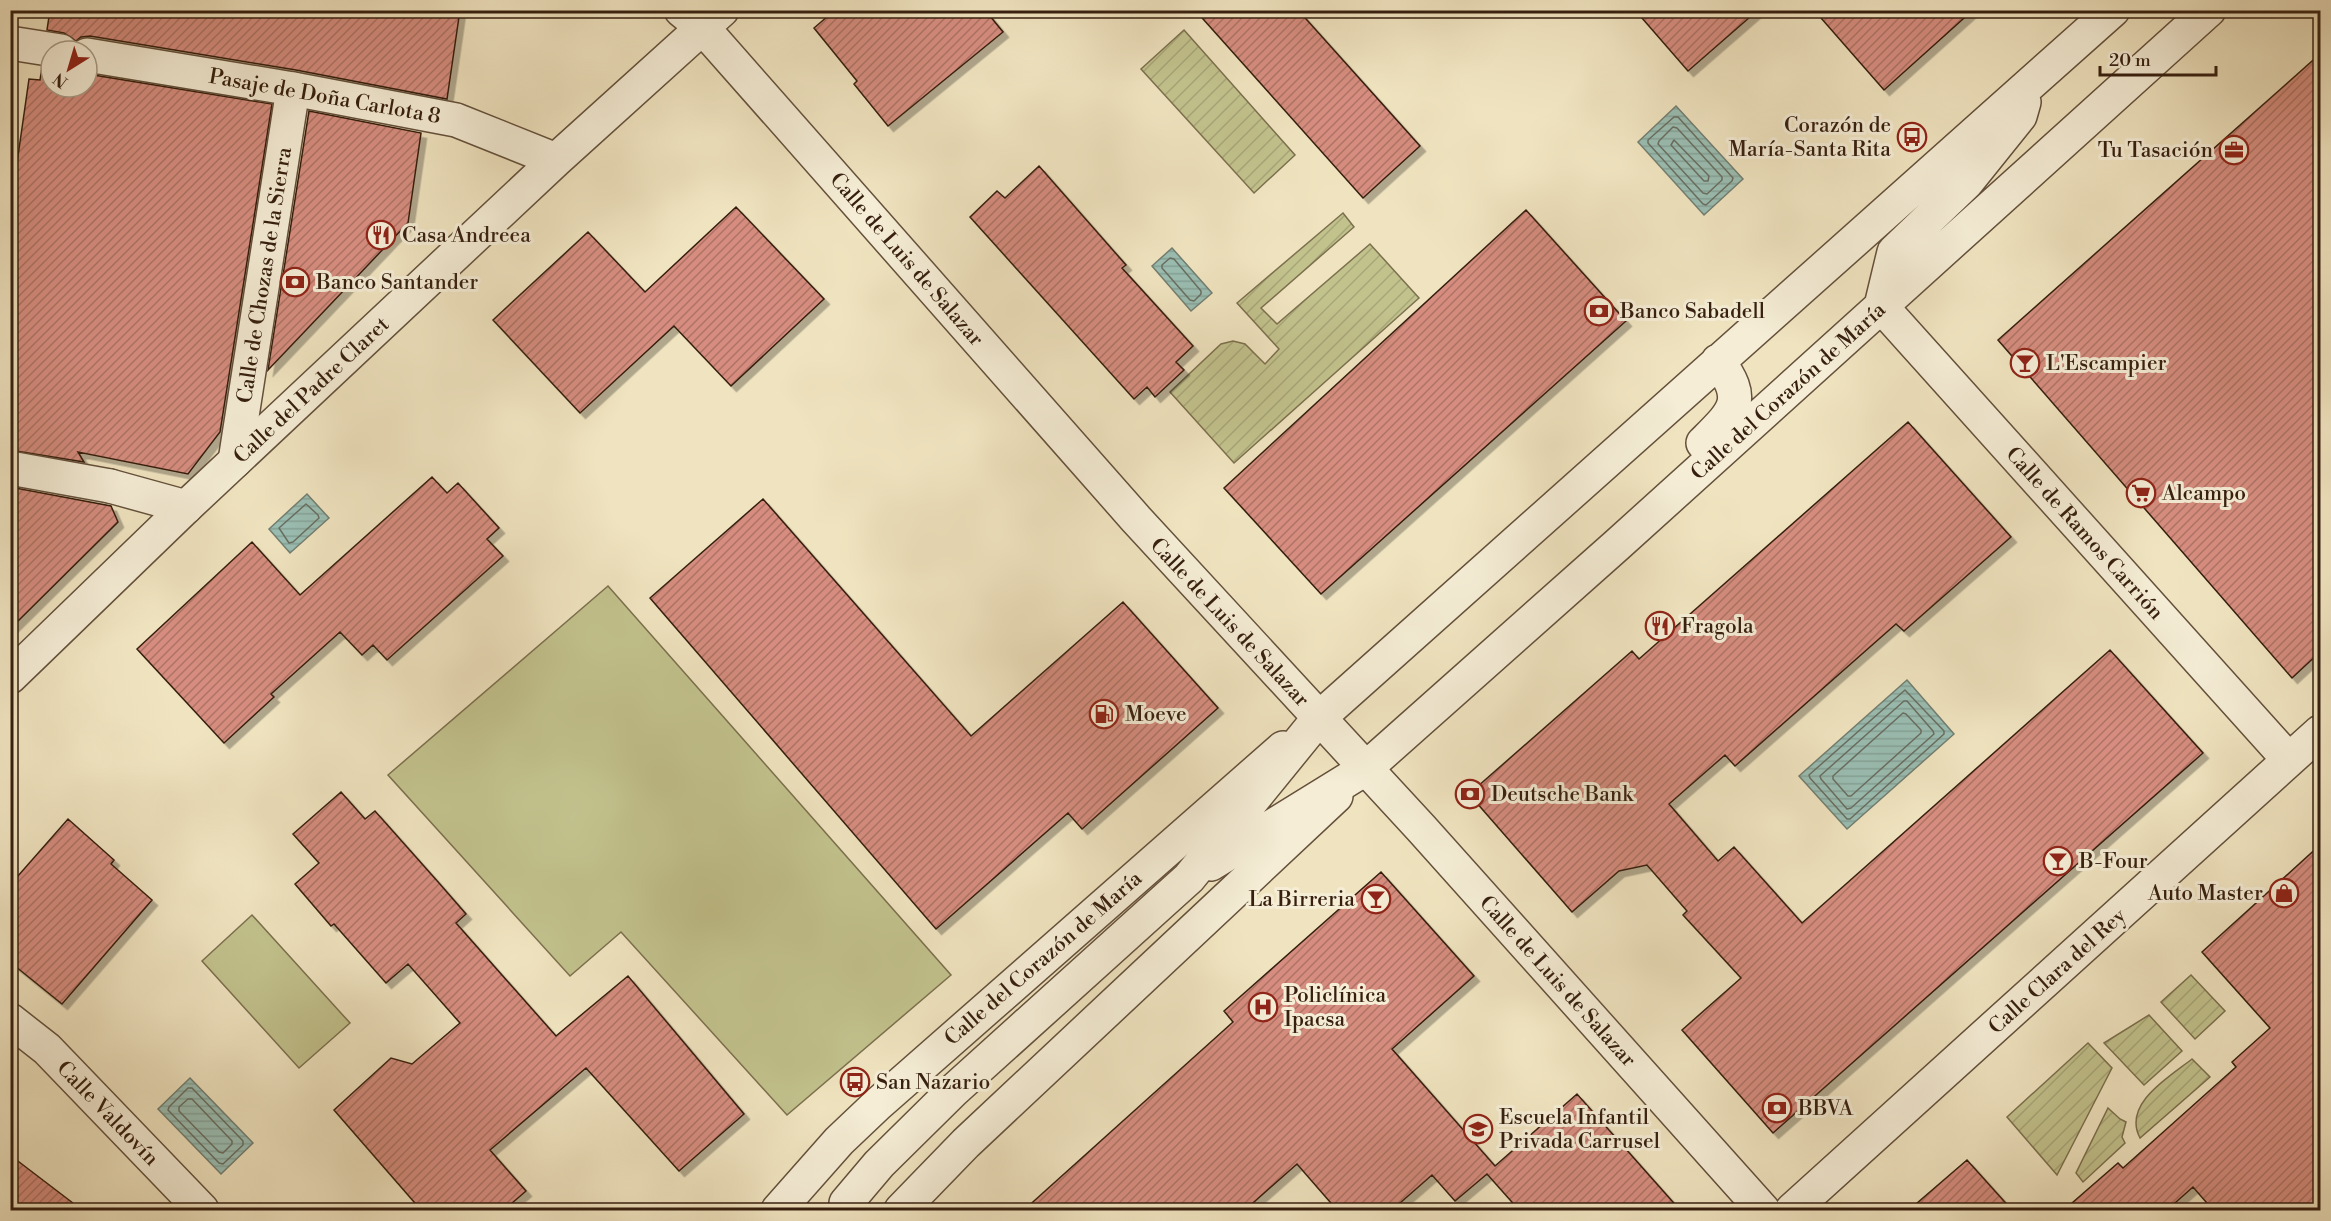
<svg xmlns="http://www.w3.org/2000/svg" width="2331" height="1221" font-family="'Libre Bodoni',serif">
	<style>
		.park { fill: #c2c28d; stroke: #7c704e; stroke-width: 1.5 }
		.garden { fill: url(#garden-furrows); stroke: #7c704e; stroke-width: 1.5 }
		.water { fill: url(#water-rules); stroke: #727e71; stroke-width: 1.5 }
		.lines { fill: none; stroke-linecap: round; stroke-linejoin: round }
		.shore { stroke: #686e61; stroke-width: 1.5 }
		.building { fill: url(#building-hatch); stroke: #361f0f; stroke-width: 1.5; filter: url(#shadow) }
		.pedestrian-casing { stroke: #64503b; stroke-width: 36 }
		.minor-casing { stroke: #64503b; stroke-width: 36 }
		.tertiary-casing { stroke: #64503b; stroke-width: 36 }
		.pedestrian { stroke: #f5edd6; stroke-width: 33 }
		.minor { stroke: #f5edd6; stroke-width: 33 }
		.tertiary { stroke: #f5edd6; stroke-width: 33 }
		.labels { text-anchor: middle; stroke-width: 6; stroke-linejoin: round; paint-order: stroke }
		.street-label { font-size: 21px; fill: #361f0f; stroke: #f5edd6 }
		.poi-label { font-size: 21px; fill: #361f0f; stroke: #f5edd6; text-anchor: start }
	</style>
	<defs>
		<pattern id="garden-furrows" width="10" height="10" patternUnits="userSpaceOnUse" patternTransform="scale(1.5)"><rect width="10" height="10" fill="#c2c28d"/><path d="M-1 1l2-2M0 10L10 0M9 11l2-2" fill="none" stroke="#a7a678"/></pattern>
		<pattern id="water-rules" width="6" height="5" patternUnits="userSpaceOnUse" patternTransform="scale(1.5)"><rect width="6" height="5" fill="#9abeb3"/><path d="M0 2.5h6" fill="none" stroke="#85a399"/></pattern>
		<pattern id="building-hatch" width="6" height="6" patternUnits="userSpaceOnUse" patternTransform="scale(1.5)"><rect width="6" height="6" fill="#d68d7f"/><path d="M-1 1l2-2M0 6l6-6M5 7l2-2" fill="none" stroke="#ae7366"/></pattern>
		<filter id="shadow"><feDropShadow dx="5.5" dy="5.5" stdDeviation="0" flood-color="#0004"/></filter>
	</defs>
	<rect width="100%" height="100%" fill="#f0e4c0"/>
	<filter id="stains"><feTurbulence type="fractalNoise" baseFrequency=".00333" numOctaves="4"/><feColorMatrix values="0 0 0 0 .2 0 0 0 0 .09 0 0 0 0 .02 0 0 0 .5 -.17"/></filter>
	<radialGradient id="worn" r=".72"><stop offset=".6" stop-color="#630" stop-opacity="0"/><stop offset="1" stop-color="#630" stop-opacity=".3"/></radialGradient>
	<!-- park -->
	<path class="park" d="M608,586L951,975L787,1115L621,932L570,976L388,775Z
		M252,915L350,1023L299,1068L202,961Z"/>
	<!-- garden -->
	<path class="garden" d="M1184,30L1295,155L1254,193L1141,69Z
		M1343,213L1354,227L1261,308L1277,324L1370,244L1419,298L1234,463L1170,392L1221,344L1233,341L1245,344L1265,364L1279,349L1237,303Z
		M2191,975L2225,1011L2195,1039L2161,1002Z
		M2149,1015L2182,1051L2144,1085L2104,1043Z
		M2088,1043L2112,1068L2057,1175L2007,1117Z
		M2192,1059L2210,1077L2140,1138C2122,1104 2169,1077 2192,1059Z
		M2108,1108L2120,1119L2126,1122L2122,1137L2125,1143L2083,1182L2076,1173Z"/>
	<!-- water -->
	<path class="water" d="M1676,106L1743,179L1704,215L1638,142Z
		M1172,248L1212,293L1191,311L1152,266Z
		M307,494L329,518L290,553L269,529Z
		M1907,680L1954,734L1847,829L1799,776Z
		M190,1078L253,1143L221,1174L158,1109Z"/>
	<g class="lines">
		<!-- shore -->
		<path class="shore" d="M1674,117H1678L1733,178L1732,181L1706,205L1703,204L1648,143V140Z
			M1673,127L1677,128L1722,177V180L1707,194L1703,193L1658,144L1659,141Z
			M1674,140L1709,176L1708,181H1704L1671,145Z
			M1170,258L1174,259L1201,291V294L1194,301L1190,300L1162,268V265Z
			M306,504L318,515L319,518L293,542L289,543L279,528Z
			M1905,690L1944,731V734L1850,819H1847L1810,778L1809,775Z
			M1904,701H1907L1933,731L1934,734L1851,808L1847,809L1821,779L1820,776Z
			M1903,713L1906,714L1921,730V733L1851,796H1848L1833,779V776Z
			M188,1088H192L243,1141V1145L223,1164L219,1163L168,1110L169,1107Z
			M188,1099H192L232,1141V1144L223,1153L219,1152L179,1111V1107Z"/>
	</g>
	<!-- building -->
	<path class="building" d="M50,10H460L447,99L296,70L90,36L81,37L76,41L64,33L47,30Z
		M835,10H985L1003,32L888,126L854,84L857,81L814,28Z
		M1195,10H1298L1420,146L1363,198Z
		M1635,10H1758L1688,71Z
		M1814,10H1973L1884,90Z
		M2320,54V652L2292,678L1998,340Z
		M42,67L51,68V87H87V74L272,104L220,432L188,474L78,452L84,462L10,450V212L29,79L40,80Z
		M309,111L421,133L408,223L268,370Z
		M1039,166L1126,265L1122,268L1193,346L1176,362L1184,370L1155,397L1147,387L1134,399L970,217L997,191L1005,198Z
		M736,207L824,299L731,386L674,326L580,413L493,320L588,232L645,292Z
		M1526,210L1626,321L1321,594L1224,488Z
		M1908,422L2011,537L1904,631L1896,624L1735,766L1725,755L1669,804L1718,861L1734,847L1802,923L2110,650L2203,753L1773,1133L1682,1030L1741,978L1683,915L1687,911L1647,865L1619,871L1572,912L1469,794L1632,651L1639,659Z
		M432,477L447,493L458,483L499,528L487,539L503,556L387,660L373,645L362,655L340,632L271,694L274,697L224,743L137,649L252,542L300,595Z
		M10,487L111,506L118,522L10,629Z
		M763,499L971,736L1123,602L1218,708L1082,829L1068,813L936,929L650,598Z
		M341,792L365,819L375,811L439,883L466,914L456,923L556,1036L628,976L744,1114L679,1171L586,1068L490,1150L526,1191L504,1210H421L334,1110L391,1058L412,1064L460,1023L408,964L386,983L334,924L331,926L295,884L319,863L293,834Z
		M68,819L114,860L111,864L152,900L62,1004L10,962V885Z
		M2320,845V1210H2213L2193,1187L2167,1210H2064L2118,1163L2123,1168L2236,1067L2232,1062L2270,1028L2202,952Z
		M1381,872L1474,976L1392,1049L1495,1166L1577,1094L1680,1210H1519L1487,1174L1455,1201L1432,1175L1392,1210H1337L1297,1164L1245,1210H1024L1233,1022L1224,1011Z
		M10,1155L82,1210H10Z
		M1967,1160L2012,1210H1909Z"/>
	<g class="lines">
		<!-- pedestrian casing -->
		<g class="pedestrian-casing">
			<path id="pedestrian" d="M235,461L293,89
				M110,486L186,507"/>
		</g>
		<!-- minor casing -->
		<g class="minor-casing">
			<path id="minor" d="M681,10L703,28L1136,519L1421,828L1763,1210
				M10,43L61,51
				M87,55L293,89L456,120L556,160
				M1881,306L2289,760
				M10,468L110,486
				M10,677L186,507L556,160L722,10
				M10,1020L47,1049L202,1210
				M778,1210L839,1141L878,1104L1283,748
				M901,1210L966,1143L1336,796
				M1792,1210L2320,732"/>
		</g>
		<!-- tertiary casing -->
		<g class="tertiary-casing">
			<path id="tertiary" d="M1881,306L1894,252L1967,182L2020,116L2024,102
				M1703,443C1734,412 1748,401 1718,361
				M1211,864L1365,769L1617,545L2209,10
				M846,1203L879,1164L953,1091L1189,878L1319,718L2113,10"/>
		</g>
		<!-- pedestrian -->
		<use href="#pedestrian" class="pedestrian"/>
		<!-- minor -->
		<use href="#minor" class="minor"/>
		<!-- tertiary -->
		<use href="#tertiary" class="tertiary"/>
	</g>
	<!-- icons -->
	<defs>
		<g id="bus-ring" transform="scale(1.5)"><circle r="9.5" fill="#f5edd6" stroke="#8f2418" stroke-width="1.5"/><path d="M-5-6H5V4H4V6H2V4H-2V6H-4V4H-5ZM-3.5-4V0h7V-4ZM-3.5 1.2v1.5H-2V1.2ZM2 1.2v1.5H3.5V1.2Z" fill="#8f2418"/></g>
		<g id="office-ring" transform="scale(1.5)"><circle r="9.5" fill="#f5edd6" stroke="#8f2418" stroke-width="1.5"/><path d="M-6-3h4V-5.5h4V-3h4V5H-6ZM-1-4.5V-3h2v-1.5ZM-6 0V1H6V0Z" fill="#8f2418"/></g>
		<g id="restaurant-ring" transform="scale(1.5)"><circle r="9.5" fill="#f5edd6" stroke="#8f2418" stroke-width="1.5"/><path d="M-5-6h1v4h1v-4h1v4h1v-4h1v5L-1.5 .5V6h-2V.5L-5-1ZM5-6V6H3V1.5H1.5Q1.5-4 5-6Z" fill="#8f2418"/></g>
		<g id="bank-ring" transform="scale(1.5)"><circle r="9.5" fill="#f5edd6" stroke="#8f2418" stroke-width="1.5"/><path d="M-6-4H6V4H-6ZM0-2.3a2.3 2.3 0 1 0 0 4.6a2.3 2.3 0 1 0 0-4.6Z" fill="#8f2418"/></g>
		<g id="bar-ring" transform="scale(1.5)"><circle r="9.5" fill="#f5edd6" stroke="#8f2418" stroke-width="1.5"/><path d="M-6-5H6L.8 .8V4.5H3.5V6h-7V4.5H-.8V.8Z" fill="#8f2418"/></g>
		<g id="supermarket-ring" transform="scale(1.5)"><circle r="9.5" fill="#f5edd6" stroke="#8f2418" stroke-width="1.5"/><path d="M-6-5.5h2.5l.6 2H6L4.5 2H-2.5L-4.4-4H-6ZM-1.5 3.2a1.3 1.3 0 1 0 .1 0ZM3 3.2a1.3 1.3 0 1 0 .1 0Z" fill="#8f2418"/></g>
		<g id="fuel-ring" transform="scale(1.5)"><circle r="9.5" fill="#f5edd6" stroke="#8f2418" stroke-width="1.5"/><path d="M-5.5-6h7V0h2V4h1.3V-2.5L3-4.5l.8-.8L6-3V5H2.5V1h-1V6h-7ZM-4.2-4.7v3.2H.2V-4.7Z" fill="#8f2418"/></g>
		<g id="shop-ring" transform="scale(1.5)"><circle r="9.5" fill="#f5edd6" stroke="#8f2418" stroke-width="1.5"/><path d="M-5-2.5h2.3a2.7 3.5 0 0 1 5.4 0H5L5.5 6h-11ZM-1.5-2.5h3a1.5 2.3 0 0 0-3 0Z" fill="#8f2418"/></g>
		<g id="hospital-ring" transform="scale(1.5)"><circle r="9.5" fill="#f5edd6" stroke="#8f2418" stroke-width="1.5"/><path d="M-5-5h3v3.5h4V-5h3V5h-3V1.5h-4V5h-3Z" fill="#8f2418"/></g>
		<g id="school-ring" transform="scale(1.5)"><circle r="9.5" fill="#f5edd6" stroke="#8f2418" stroke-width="1.5"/><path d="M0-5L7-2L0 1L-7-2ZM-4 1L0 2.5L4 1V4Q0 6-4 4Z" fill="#8f2418"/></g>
	</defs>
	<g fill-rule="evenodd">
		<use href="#bus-ring" x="1912" y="137"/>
		<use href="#office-ring" x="2234" y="150"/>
		<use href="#restaurant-ring" x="381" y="235"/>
		<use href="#bank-ring" x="295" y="282"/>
		<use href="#bank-ring" x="1599" y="311"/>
		<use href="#bar-ring" x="2025" y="363"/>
		<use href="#supermarket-ring" x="2141" y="493"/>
		<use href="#restaurant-ring" x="1660" y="626"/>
		<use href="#fuel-ring" x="1104" y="714"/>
		<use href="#bank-ring" x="1470" y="794"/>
		<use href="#bar-ring" x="2058" y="861"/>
		<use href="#shop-ring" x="2284" y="893"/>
		<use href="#bar-ring" x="1376" y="899"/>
		<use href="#hospital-ring" x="1263" y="1007"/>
		<use href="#bus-ring" x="855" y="1082"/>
		<use href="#bank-ring" x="1777" y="1108"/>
		<use href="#school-ring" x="1478" y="1129"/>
	</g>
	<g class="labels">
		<!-- street labels -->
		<g class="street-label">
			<text transform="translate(325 96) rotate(10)" y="7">Pasaje de Doña Carlota 8</text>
			<text transform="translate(907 259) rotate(49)" y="7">Calle de Luis de Salazar</text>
			<text transform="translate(264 275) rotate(-81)" y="7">Calle de Chozas de la Sierra</text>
			<text transform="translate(311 390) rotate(-43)" y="7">Calle del Padre Claret</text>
			<text transform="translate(1788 391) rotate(-42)" y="7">Calle del Corazón de María</text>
			<text transform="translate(2085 533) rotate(48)" y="7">Calle de Ramos Carrión</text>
			<text transform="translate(1230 622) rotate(47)" y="7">Calle de Luis de Salazar</text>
			<text transform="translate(1043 958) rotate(-41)" y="7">Calle del Corazón de María</text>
			<text transform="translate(2057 971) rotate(-42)" y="7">Calle Clara del Rey</text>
			<text transform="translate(1558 981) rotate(48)" y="7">Calle de Luis de Salazar</text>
			<text transform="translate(108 1113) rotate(46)" y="7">Calle Valdovín</text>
		</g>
		<!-- poi labels -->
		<g class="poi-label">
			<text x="1891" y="132" text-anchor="end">Corazón de<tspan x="1891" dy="24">María-Santa Rita</tspan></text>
			<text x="2213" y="157" text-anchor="end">Tu Tasación</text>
			<text x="402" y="242">Casa Andreea</text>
			<text x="316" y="289">Banco Santander</text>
			<text x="1620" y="318">Banco Sabadell</text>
			<text x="2046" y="370">L'Escampier</text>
			<text x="2162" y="500">Alcampo</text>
			<text x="1681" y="633">Fragola</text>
			<text x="1125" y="721">Moeve</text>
			<text x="1491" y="801">Deutsche Bank</text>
			<text x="2079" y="868">B-Four</text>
			<text x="2263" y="900" text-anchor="end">Auto Master</text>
			<text x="1355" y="906" text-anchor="end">La Birreria</text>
			<text x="1284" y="1002">Policlínica<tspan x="1284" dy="24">Ipacsa</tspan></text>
			<text x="876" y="1089">San Nazario</text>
			<text x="1798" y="1115">BBVA</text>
			<text x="1499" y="1124">Escuela Infantil<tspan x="1499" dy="24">Privada Carrusel</tspan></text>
		</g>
	</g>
	<!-- margin -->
	<rect width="2331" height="1221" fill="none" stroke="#f0e4c0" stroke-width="36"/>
	<rect x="12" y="12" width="2307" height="1197" fill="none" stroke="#361f0f" stroke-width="3"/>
	<rect x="18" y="18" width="2295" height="1185" fill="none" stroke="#361f0f" stroke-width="1.5"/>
	<!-- north arrow -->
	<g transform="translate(69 69) rotate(217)"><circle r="28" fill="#f5edd6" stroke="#a99b86" stroke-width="1.5"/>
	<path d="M0-4.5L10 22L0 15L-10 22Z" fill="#8f2418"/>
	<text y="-9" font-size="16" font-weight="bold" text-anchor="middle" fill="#361f0f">N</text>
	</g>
	<!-- scale -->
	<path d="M2100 66v9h116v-9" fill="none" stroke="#361f0f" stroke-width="3"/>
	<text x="2109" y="66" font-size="18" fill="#361f0f" stroke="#f5edd6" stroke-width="4.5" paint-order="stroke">20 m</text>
	<rect width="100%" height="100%" filter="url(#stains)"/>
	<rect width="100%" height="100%" fill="url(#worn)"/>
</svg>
